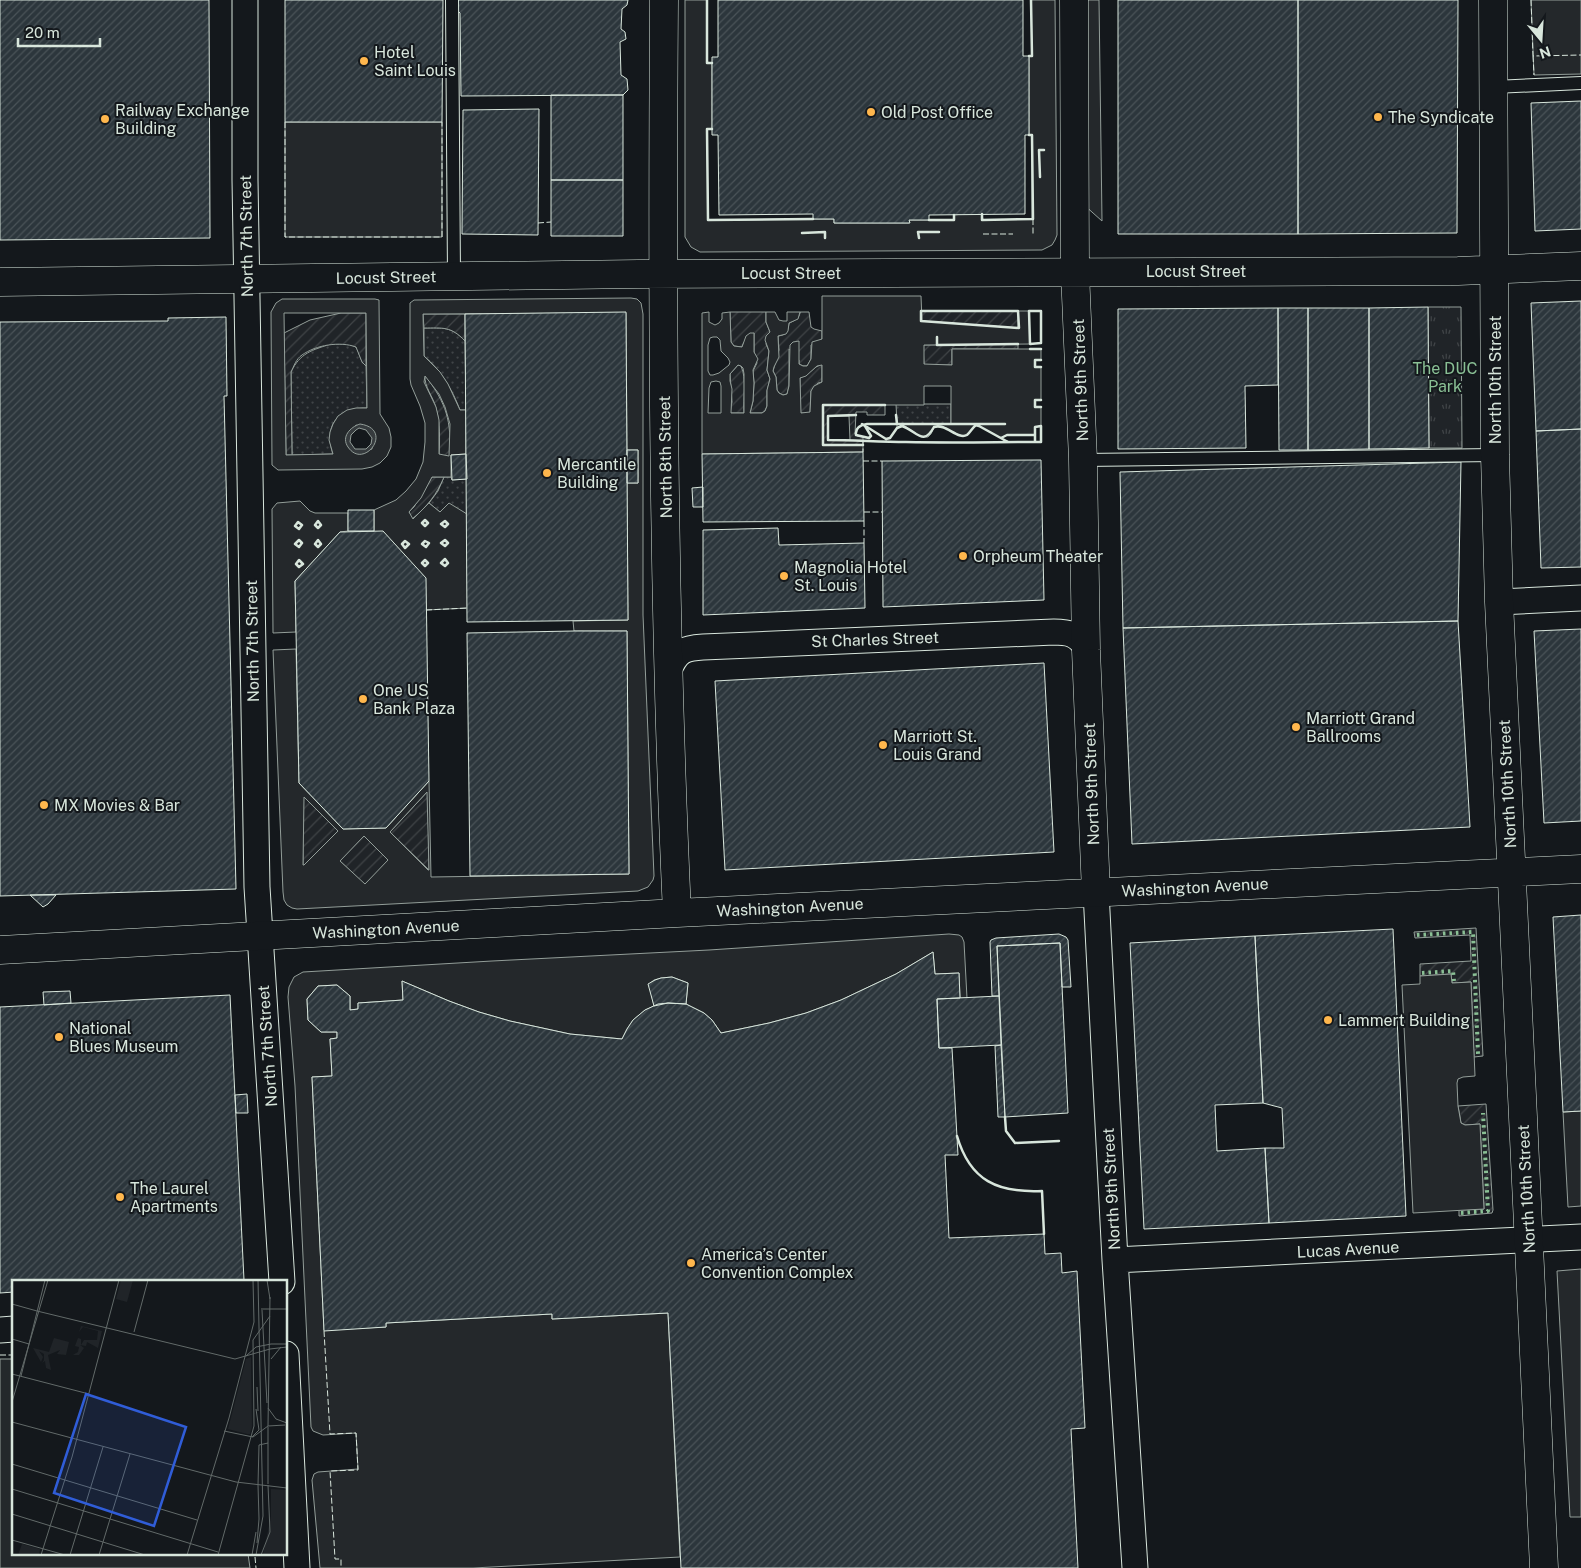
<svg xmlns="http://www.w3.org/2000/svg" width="1581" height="1568" font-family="'Public Sans',sans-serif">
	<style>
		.grass { fill: url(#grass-dots); stroke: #939e99 }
		.park { fill: url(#park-tufts); stroke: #939e99 }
		.garden { fill: url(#garden-furrows); stroke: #939e99; fill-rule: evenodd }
		.parking { fill: #24282b; stroke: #939e99; fill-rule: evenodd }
		.water { fill: #363b3e; stroke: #939e99; fill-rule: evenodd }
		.building { fill: url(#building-hatch); stroke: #d8e6dc }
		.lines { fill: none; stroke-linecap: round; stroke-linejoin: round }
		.lane-casing { stroke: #d8e6dc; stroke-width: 14 }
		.street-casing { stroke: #d8e6dc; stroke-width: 27 }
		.secondary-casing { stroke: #d8e6dc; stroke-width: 29 }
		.lane { stroke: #14181c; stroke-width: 12 }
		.street { stroke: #14181c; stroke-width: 25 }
		.secondary { stroke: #14181c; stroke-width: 28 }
		.hedge { stroke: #8ac095; stroke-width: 4; stroke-dasharray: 2.5 4; stroke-linecap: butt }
		.fence { stroke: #d8e6dc; stroke-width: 1; stroke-dasharray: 6 2.5; stroke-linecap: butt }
		.wall { stroke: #d8e6dc; stroke-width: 2.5 }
		.poi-dot { fill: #ffb74d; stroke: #14181c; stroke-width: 2 }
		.labels { text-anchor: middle; stroke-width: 4; stroke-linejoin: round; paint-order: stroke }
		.poi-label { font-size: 16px; fill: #d8e6dc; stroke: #14181c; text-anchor: start }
		.street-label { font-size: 16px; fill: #d8e6dc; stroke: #14181c }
		.park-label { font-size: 16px; fill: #8ac095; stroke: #14181c }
		.inset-road { fill: none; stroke: #626a69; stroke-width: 1 }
		.view { fill: #305dd8; fill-opacity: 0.15; stroke: #305dd8; stroke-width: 2.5 }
		.inset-edge { fill: none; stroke: #d8e6dc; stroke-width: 2.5 }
	</style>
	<defs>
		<pattern id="grass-dots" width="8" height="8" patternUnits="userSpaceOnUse" patternTransform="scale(1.25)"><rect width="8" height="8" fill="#202428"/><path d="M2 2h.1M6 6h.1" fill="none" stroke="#404447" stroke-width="1.8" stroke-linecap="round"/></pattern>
		<pattern id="park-tufts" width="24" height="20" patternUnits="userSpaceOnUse" patternTransform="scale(1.25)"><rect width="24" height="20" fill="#202428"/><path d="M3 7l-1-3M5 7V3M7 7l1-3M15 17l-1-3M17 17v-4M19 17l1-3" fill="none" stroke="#404447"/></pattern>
		<pattern id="garden-furrows" width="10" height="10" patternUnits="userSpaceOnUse" patternTransform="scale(1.25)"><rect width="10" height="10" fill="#202428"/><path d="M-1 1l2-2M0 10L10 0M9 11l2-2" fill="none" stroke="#404447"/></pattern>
		<pattern id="building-hatch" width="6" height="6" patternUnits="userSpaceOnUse" patternTransform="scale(1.25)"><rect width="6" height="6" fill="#2c363c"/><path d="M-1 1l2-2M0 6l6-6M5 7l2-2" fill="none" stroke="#4a5358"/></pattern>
	</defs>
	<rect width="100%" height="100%" fill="#14181c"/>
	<!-- grass -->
	<path class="grass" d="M424,328C443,328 451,326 465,341L466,410H460C452,389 441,370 424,356Z
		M331,344H348L356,347C360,354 360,361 366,366L367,408C338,407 323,426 333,454L292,455L291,372C300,353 312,350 331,344Z
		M896,404H951V424H897Z
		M444,477H451L452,480L467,479V514L440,512L429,503L438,491Z"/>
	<!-- park -->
	<path class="park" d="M1428,307H1461L1462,448H1429Z"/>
	<!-- garden -->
	<path class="garden" d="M921,311H1018L1019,328L921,321Z
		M730,312H766V322L770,332L766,344L769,351L767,370L770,379L767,391V406L765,411L762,413H750L753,401L754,383L753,371L757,363L754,352V333L744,342L742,347L734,346L731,342Z
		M800,312H809L811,327L814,329L822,331V339L811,345V359L807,366H803L799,364V360L789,349V386L787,394L783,395L779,393L777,390L776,377L773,371L779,350L778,336C787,335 788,331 789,323C794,321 800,318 800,312Z
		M341,313H366V366L362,362L356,347C340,341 316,345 302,355C296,359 294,366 291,372L292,455H286L284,333L310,320Z
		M423,314H465V341C451,326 443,328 424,328Z
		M1018,344V349H952V365H924L923,345Z
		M822,364V382L818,383L811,391L810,413H800V378C809,375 813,367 822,364Z
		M738,365L741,366C747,379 743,398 744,413H730L732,402L730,374Z
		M425,375C447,405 451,419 450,457L439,455C440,439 440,423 436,408C433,396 424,387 425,375Z
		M823,405H885V415H867V412H856L855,434L857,436L863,437V445H823ZM828,416H849L850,440H828Z
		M432,477H444C437,494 427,507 412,519L409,512L414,507Z
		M428,791L429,870L390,832Z
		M303,796L338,831L303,866Z
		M364,836L389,860L365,885L339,860Z
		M1476,928L1483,1056L1474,1057L1471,982L1452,983L1451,974L1420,976V964L1471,961L1470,935L1415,938L1414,932Z
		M1486,1104L1493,1210L1492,1213L1459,1216V1210L1484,1209L1480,1124L1465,1125L1461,1123L1458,1106Z"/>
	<!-- parking -->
	<path class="parking" d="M685,0H707V62L712,63V129H707L708,220L834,219V223H909V220H954V215L963,214H982L983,220L1032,219V135H1029V56H1032L1031,0H1055L1057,235L1055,240L1052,245L1042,250L700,252L691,247L685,237Z
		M1081,0H1099L1102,221L1083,204Z
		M1531,0H1581V74L1534,75Z
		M285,122H442V237H285Z
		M822,296H921L922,321L1018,328V311H1029L1030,344L924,345V364L952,365V349H1041V360H1035V367H1041V400H1035V407H1041V426L1035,427V435H1007L1001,438L979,426H976L967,434L964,436L959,435L942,426H938L934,427L931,434L928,437H924L920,436L905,426L897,428V424H951V386H924V405H823V445H863V452L702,454V313L709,312V322L715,325L719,323L722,319V313L730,312L731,342L734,346L742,347L746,336L750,333H754V352L758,359L753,370L754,383L753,401L750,413H762L765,411L767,406V390L770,379L767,370L769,351L765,340L766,336L770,332L766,322V312H775L779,320L783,321H787V312H800L798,319L789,323L788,331L786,334L778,336L779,357L774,367L773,371L776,377L777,390L779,393L783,395L787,394L789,386L790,345L793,342L799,341V364L803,366H807L811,359L812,342L822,339ZM713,337H717L720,340L721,351L728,358L730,362L729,365L719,373L713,375H710L708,371V345L710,338ZM738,365L741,366L743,368L744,374V413H731L732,389L730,381V374ZM822,365V382L814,386L811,391L810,412L801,413L800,378L806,376L817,366ZM716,381L720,382L721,386V413H708L709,388L711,382Z
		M631,298L637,299L641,303L643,314V615L654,876L653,880L648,887L638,891L297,909L292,908L287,905L284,900L283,892L273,650L296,649L299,783L343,829L386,828L429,781L431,877L629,874L627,631H574L573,621L628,620L627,483H638V450H627L626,313L423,314L424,356L440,372L448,384L460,410H466V454L451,455V477H432L421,498L409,512L413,519L429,503L440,512L449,503L467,514L468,608L426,610L374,531V510L396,500L406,491L416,479L423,462L425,442V423L420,406L411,385L410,379V303L414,300ZM425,376L439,394L445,407L450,424L449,456L439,454V420L436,407L424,382ZM427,792L429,870H428L390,832ZM304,797L338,831L304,865H303ZM364,836L388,860L365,884L340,861Z
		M282,299H375L379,300L380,414L389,428L391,437V447L387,456L380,463L372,467L362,469L278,470L272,465L271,312L276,303ZM284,313H366L367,408H356L347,410L338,416L333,424L330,432L329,440L333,454L286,455ZM356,425L373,431L372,449L359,454L346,441Z
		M300,501L310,511L315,513H348V531L340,532L295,581L296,632L273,633L272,509L277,503Z
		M949,934L959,935L962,937L964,942L967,998H960L959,973L935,974L933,952L896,974L841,1000L806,1013L769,1023L721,1033L712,1020L704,1013L686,1004L688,983L672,977L661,978L654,980L649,984L654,1006L645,1010L633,1020L627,1029L622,1039L570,1034L510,1021L479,1012L449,1001L402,981L403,1000L358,1003V1009L350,1010V996L337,985L318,986L307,999L308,1020L321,1032H337V1038L330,1039L332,1076L312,1077L324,1330L386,1327V1323L552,1314V1319L668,1313L680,1557L473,1568H320L312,1480L314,1474L318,1472L358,1469L356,1433L323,1435L313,1431L311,1427L295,1086L288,997L289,987L294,977L303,972L492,961L709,950Z
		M1451,974L1452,983L1471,982L1475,1076L1463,1077L1458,1079L1457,1083L1458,1106L1461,1123L1465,1125L1480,1124L1484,1209L1413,1213L1402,985L1420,984V976Z
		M1581,1111V1206L1568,1207L1563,1112Z
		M1581,1269V1517H1570L1557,1271Z
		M0,1359H14V1554H248L250,1568H0Z"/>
	<!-- water -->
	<path class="water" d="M360,424C395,429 364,471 348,447C341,437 350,427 360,424ZM359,428L366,430L372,438L371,444L366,449H355L350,442L351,435L356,430Z"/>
	<!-- building -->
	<path class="building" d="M0,0H209L210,238L0,240Z
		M285,0H443L442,122H285Z
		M455,0H628L627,5L622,9L621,29L625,32L626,39L620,42L621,75L627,79L628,90L623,95L461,96L460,13L455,8Z
		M718,0H1023V56H1029V135H1025V214L929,215V220H909L910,223H834V219H813V214L719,215L718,135H712V57H718Z
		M1118,0H1298V234H1118Z
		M1298,0H1458L1457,233L1298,234Z
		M551,95H623V180H551Z
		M1581,101V229L1535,231L1531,103Z
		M539,109L538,235L462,234L463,110Z
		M551,180H623V236H551Z
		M1581,301V429L1536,431L1531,303Z
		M1428,307L1429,448L1369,449V308Z
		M1278,308V385L1245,386L1246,448L1118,449V309Z
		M1278,308H1308V450H1279Z
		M1308,308H1369V449L1308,450Z
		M626,312L628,620L467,622L465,314Z
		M226,317L227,396H224L236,889L0,896V322L168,321V318Z
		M1581,429V567L1541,568L1536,431Z
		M627,450H638V483H627Z
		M863,452L864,521L703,522L702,454Z
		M466,454L467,479L452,480L451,455Z
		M1041,460L1044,600L883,607L882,461Z
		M1461,462L1458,621L1123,628L1120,472Z
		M703,487V507H693L692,488Z
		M348,510H374V531H348Z
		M778,528L779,545L864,543L865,608L703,615V530Z
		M383,531L426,578L429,781L386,828L343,829L299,783L295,581L340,532Z
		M1458,621L1470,827L1132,844L1123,628Z
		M1581,629V821L1544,823L1534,631Z
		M574,631H627L629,874L470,876L467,633Z
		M1044,663L1054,852L725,870L715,681Z
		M30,895H56L48,904L43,907Z
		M1581,915V1111L1563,1112L1553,917Z
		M1393,929L1406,1216L1269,1223L1265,1148H1284L1282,1108L1263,1103L1255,936Z
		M1059,934L1066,937L1068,940L1071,987H1062L1060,943L997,946L999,996H992L990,942L991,940L996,938Z
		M1255,936L1263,1103L1215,1105L1217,1151L1265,1148L1269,1223L1144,1229L1130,943Z
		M1060,943L1068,1113L1005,1117L997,946Z
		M933,952L935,974L959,973L960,998L937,999L939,1048H952L958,1155H945L949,1238L1044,1234L1045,1254L1061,1253L1062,1273L1077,1271L1085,1428L1071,1429L1078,1568H681L668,1313L552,1319V1314L386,1323V1327L324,1331L312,1077L332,1076L330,1039L337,1038V1032H321L308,1020L307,999L318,986L337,985L350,996V1010L358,1009V1003L403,1000L402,981L449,1001L479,1012L510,1021L570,1034L622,1039L627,1029L633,1020L645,1010L658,1004L668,1003L686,1004L704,1013L712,1020L721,1033L769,1023L806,1013L841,1000L896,974Z
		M672,977L688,983L686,1004L668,1003L654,1006L648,984L655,980L661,978Z
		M70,991L71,1003L44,1005L43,992Z
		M230,995L244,1280L207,1282H14V1292L0,1293V1007Z
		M999,996L1001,1045L939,1048L937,999Z
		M1001,1045L1005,1117H998L995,1046Z
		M247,1094L248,1113H236L235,1095Z"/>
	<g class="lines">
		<!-- lane casing -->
		<g class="lane-casing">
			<path id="lane" d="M452,0L454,276
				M1494,87L1581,83
				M1083,460L1495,455"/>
		</g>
		<!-- street casing -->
		<g class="street-casing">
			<path id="street" d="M245,0V180L257,887L282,1282
				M1499,602L1581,598
				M669,670C677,651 684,648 703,647L1054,632C1069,632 1077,634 1086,647
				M1096,892L1115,1260L1135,1568
				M1115,1260L1581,1237
				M0,1330L14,1329
				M286,1354L297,1568"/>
		</g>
		<!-- secondary casing -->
		<g class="secondary-casing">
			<path id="secondary" d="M664,0C662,304 663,609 677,913
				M1074,0L1075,272L1083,460L1086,650L1096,892
				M1493,0L1495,455L1499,602L1544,1568
				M0,282L639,274L1458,271L1581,266
				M0,950L677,913L1581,869"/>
		</g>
		<!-- lane -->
		<use href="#lane" class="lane"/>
		<!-- street -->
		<use href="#street" class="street"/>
		<!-- secondary -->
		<use href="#secondary" class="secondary"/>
		<!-- hedge -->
		<path class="hedge" d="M1417,935L1473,932L1478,1054
			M1422,973L1453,971L1454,981
			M1461,1213L1488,1211L1483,1113"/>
		<!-- fence -->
		<path class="fence" d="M1531,0L1533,56L1581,55
			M1533,56L1534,75
			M285,122V237H442V122
			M1033,219V235
			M538,223L551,222
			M983,234H1013
			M863,440V452
			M863,461H882
			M864,512H882
			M864,521V543
			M426,610L468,608
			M324,1331L330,1434L356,1433L358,1470L330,1471L335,1559H341V1568
			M0,1355H14
			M255,1557L256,1568"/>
		<!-- wall -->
		<path class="wall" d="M707,0V63H712
			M1029,56H1032L1031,0
			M712,129H707L708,220L813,219
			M1040,177L1039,150H1044
			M982,214V220L1033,219L1032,135H1029
			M929,220H954V215
			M802,233L825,232V238
			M919,238L918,232H939
			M921,311H1018L1019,328L921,321Z
			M1029,311H1041V343L1030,344Z
			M937,337V345L1018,344
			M1030,349H1041
			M1041,360H1035V367H1041
			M1041,400H1035V407H1041
			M856,415L828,416V440C854,440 880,442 906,442C951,443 996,442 1041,442V426L1035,427V442
			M896,415L897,424
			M862,424L865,426L871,436L869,438L856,435C855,428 860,425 867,424H1005
			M867,427L886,439L890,438L897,428L902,426C917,431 923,447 934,427C946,423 957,440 967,435C970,433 972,428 976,425L979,426L1008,442
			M1001,438L1007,435H1035
			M863,445H823V405H885
			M425,520L428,523L425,526L422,523Z
			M318,521L321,525L318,528L315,525Z
			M445,521L448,524L445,527L441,524Z
			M298,522L302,525L299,529L295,526Z
			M299,540L302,543L299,547L295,544Z
			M318,540L321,544L318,547L315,544Z
			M445,540L448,543L445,546L441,543Z
			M405,541L409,544L405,548L402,544Z
			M425,541L429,543L426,547L422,544Z
			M445,559L448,563L445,566L441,563Z
			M299,560L303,564L299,567L296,564Z
			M425,560L428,563L425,566L422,563Z
			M1005,1117L1006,1131L1015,1143L1059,1141
			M957,1136C970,1181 998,1193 1042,1191L1044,1234"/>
	</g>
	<!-- markers -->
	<g class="poi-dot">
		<circle cx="364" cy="61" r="5"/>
		<circle cx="871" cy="112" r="5"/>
		<circle cx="1378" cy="117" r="5"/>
		<circle cx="105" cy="119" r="5"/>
		<circle cx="547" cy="473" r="5"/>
		<circle cx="963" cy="556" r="5"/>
		<circle cx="784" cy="576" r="5"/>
		<circle cx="363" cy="699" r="5"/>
		<circle cx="1296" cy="727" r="5"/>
		<circle cx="883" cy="745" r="5"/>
		<circle cx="44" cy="805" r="5"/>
		<circle cx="1328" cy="1020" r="5"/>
		<circle cx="59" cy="1037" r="5"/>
		<circle cx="120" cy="1197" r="5"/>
		<circle cx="691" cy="1263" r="5"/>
	</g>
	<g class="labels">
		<!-- poi labels -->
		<g class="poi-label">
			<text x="374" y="58">Hotel<tspan x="374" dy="18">Saint Louis</tspan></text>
			<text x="115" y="116">Railway Exchange<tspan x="115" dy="18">Building</tspan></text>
			<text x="881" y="118">Old Post Office</text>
			<text x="1388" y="123">The Syndicate</text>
			<text x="557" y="470">Mercantile<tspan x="557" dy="18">Building</tspan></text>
			<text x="973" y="562">Orpheum Theater</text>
			<text x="794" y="573">Magnolia Hotel<tspan x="794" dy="18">St. Louis</tspan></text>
			<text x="373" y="696">One US<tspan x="373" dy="18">Bank Plaza</tspan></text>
			<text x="1306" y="724">Marriott Grand<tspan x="1306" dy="18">Ballrooms</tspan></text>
			<text x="893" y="742">Marriott St.<tspan x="893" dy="18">Louis Grand</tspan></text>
			<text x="54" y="811">MX Movies &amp; Bar</text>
			<text x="1338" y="1026">Lammert Building</text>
			<text x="69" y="1034">National<tspan x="69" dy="18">Blues Museum</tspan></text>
			<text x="130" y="1194">The Laurel<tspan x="130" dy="18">Apartments</tspan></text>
			<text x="701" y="1260">America’s Center<tspan x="701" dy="18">Convention Complex</tspan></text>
		</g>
		<!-- street labels -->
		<g class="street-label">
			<text transform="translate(246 236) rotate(-91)" y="6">North 7th Street</text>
			<text x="1196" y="277">Locust Street</text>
			<text x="791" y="279">Locust Street</text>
			<text transform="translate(386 277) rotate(-1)" y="6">Locust Street</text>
			<text transform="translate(1080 380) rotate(-92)" y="6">North 9th Street</text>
			<text transform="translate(1495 380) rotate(-90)" y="6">North 10th Street</text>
			<text transform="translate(665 457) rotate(-91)" y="6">North 8th Street</text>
			<text transform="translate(875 639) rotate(-2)" y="6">St Charles Street</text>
			<text transform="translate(252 641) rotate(-91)" y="6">North 7th Street</text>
			<text transform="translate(1091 784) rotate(-92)" y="6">North 9th Street</text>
			<text transform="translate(1507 784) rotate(-93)" y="6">North 10th Street</text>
			<text transform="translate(1195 887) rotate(-3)" y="6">Washington Avenue</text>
			<text transform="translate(790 907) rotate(-3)" y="6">Washington Avenue</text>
			<text transform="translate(386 929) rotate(-3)" y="6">Washington Avenue</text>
			<text transform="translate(267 1046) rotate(-94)" y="6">North 7th Street</text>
			<text transform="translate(1111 1189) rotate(-93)" y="6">North 9th Street</text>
			<text transform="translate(1526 1189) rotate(-93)" y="6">North 10th Street</text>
			<text transform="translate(1348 1249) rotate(-3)" y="6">Lucas Avenue</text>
		</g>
		<!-- park labels -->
		<g class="park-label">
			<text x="1445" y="374">The DUC<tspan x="1445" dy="18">Park</tspan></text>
		</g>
	</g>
	<!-- overview -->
	<g transform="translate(12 1280)">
		<rect width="275" height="275" fill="#14181c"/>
		<path d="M69,46L90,51L86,68L75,62L74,66L68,65L72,68L67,75H61L66,72L67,67L63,66L66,58L69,59V65L72,60H85L86,51L71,47L67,52ZM42,58L57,62L54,75L45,74L48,70L36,75L39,90L34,88L33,81L30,83L32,80V74L27,71L31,77L29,82L21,68L37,72Z" fill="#202428"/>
		<path d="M109,0H121L115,22L104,19ZM239,77L240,147L238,154H235L216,149L234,79ZM259,209L275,210V275H251L259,236ZM10,264L28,269L27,275H6Z" fill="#202428"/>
		<path class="inset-road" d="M255,0L258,19M0,24L25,31M249,29H275M250,30L255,123M25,31L223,79L258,69M122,52L136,0M0,59L17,64M259,64H275M258,69L275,67M234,76L244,67L259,64M259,79L269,67M0,94L77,114M9,96L33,0M245,107L246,131M0,122L36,0M256,128L264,139L275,143M0,142L224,202L275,208M256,146L258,17M256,146L273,145M212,151L241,157L256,146M240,157L247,150L244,129M0,184L185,240M256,204V147M246,205L247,165L256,163M246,205L247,239M0,209L206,272M0,234L133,275M0,260L53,275M245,263L247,239M29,275L60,177L107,0M58,275L91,167M87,275L118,174M175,275L217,138L242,42L241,0M206,275L242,146L241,60L258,36M240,275L244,252M244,275L251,236L246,0M249,275L258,252L256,205"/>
		<path class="view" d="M74,114L174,147L142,246L42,213Z"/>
		<rect width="275" height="275" class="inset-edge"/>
	</g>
	<!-- north arrow -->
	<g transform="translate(1541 40) rotate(162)" stroke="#14181c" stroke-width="4" paint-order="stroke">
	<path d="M0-4L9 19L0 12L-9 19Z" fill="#d8e6dc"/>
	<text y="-8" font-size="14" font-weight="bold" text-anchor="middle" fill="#d8e6dc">N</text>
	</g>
	<!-- scale -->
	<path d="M18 38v8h82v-8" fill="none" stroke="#d8e6dc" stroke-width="2.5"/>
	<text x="25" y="38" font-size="15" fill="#d8e6dc" stroke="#14181c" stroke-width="4" paint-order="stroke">20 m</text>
</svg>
